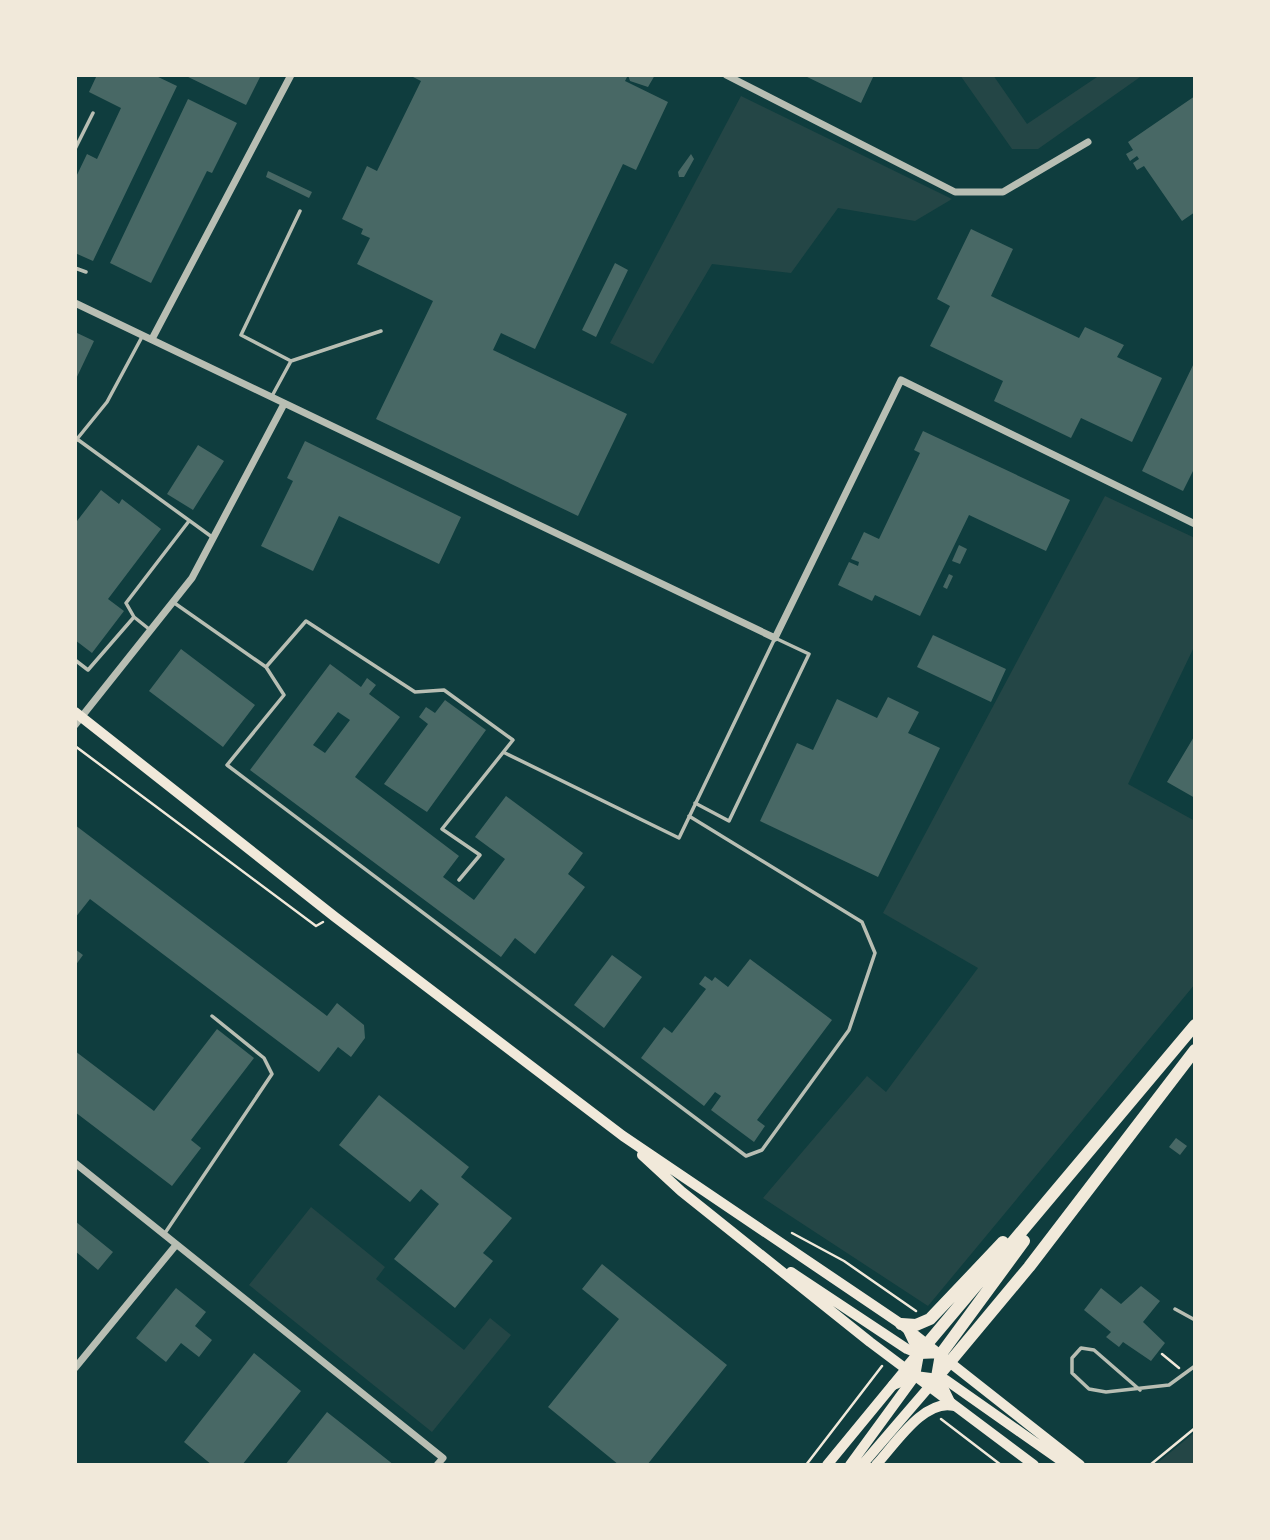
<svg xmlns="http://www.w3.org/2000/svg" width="1270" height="1540" font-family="'DM Sans',sans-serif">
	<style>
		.green { fill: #244646 }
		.building { fill: #486865; fill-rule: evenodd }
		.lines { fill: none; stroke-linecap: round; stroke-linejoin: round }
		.path { stroke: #f1e9da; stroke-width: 2.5 }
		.service { stroke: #b8beb3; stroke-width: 3.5 }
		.minor { stroke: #b8beb3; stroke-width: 7 }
		.secondary { stroke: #f1e9da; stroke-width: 10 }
		.primary { stroke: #f1e9da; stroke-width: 10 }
		.trunk { stroke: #f1e9da; stroke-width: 12 }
	</style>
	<rect width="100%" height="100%" fill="#0f3d3e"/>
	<!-- green -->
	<path class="green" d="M960,75H993L1027,124L1100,75H1143L1038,149H1012Z
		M741,96L952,199L915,221L838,208L791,273L712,264L653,364L610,343Z
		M1105,496L1195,538V645L1128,784L1195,821V984L928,1306L763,1198L867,1076L886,1092L978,968L883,913Z
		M311,1207L385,1267L376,1279L464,1350L490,1318L511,1335L432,1432L249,1285Z
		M1195,1432V1465H1155Z"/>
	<!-- building -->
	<path class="building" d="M97,75H154L177,86L93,261L75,253V179L87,154L97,159L121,108L89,92Z
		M184,75H261L246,105Z
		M409,75H628L625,81L668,102L636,170L623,164L535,349L501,333L493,350L627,414L578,516L376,419L433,301L357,264L370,238L361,234L363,229L342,219L367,166L377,171L421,81Z
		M628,75H655L648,87L630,81Z
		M803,75H874L861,103Z
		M1195,96V212L1182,221L1144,166L1137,170L1133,163L1139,159L1137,156L1130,161L1126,154L1133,150L1128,142Z
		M188,99L237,123L212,173L207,171L151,283L110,263Z
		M691,154L694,159L684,177H679L678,172Z
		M268,171L312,192L309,198L266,177Z
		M971,229L1013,249L991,296L1079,338L1085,327L1124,345L1117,357L1162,378L1132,442L1081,418L1071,438L994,401L1003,381L930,346L950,306L937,299Z
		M615,263L628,270L596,337L582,330Z
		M75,332L94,341L75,381Z
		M1195,361V467L1183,491L1142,471Z
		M923,431L1070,500L1046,551L969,515L920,616L875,595L872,601L838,585L849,562L858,566L859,562L851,559L864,532L879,539L920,453L914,450Z
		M305,441L461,517L439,564L339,516L313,571L261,546L293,481L287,478Z
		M198,445L224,461L193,510L167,494Z
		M101,490L119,504L122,499L161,529L108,599L124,611L92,653L75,640V520L77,521Z
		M959,545L967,549L960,564L952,561Z
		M949,574L953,576L947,589L943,587Z
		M933,635L1006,669L991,702L917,667Z
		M181,649L255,705L223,747L149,691Z
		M330,664L361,687L367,678L376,685L369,694L400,717L355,777L459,856L443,877L474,900L505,859L475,837L506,796L583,853L568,874L585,887L535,954L515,938L501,957L250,770ZM338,712L350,720L325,753L313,745Z
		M888,697L919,712L908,733L940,748L878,877L760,821L797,743L813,750L837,699L877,718Z
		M445,700L486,730L427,812L384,784L428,724L419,717L426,707L435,713Z
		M1195,735V798L1167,782Z
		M75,825L327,1016L337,1003L364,1025L365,1038L351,1057L338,1047L319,1072L90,899L75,918Z
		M75,949L83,955L75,966Z
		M612,955L642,977L604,1028L574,1005Z
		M750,959L832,1020L757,1120L765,1126L754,1142L711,1110L721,1096L715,1092L704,1106L641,1058L664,1027L672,1033L706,989L699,984L705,976L712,981L715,977L728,987Z
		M217,1029L254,1058L191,1140L201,1148L172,1186L75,1112V1051L154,1111Z
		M379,1095L469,1167L461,1177L512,1218L483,1253L493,1261L455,1308L394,1259L439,1204L421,1189L410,1202L339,1145Z
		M1176,1138L1187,1146L1180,1155L1169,1147Z
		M75,1221L113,1252L98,1270L75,1251Z
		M602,1264L727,1365L647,1465H619L548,1407L619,1319L582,1289Z
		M1141,1286L1160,1301L1143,1322L1165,1343L1151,1361L1123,1342L1119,1347L1106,1337L1111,1332L1084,1310L1101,1288L1121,1304Z
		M176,1288L206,1312L195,1326L212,1340L199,1357L181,1343L166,1362L136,1338Z
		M254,1353L301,1391L242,1465H212L184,1442Z
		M327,1412L394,1465H285Z"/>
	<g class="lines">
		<!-- path -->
		<path class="path" d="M75,746L316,926L323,922
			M792,1233L844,1261L916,1311
			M1162,1354L1179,1368
			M941,1419L1001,1465
			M806,1465L882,1366
			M1150,1465L1195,1428"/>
		<!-- service -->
		<path class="service" d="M75,149L93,113
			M75,268L86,272
			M291,361L241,335L300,211
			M272,396L291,361L381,331
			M77,439L107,402L143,335
			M75,442L77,439L212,537
			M173,602L266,667
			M149,629L134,617L126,603L189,521
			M75,660L88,670L134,617
			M505,753L679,838L775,638L809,654L729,821L695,803
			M459,880L480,855L442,829L513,740L444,690L415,692L306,621L266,667L284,695L227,765L746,1156L762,1150L849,1030L875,953L862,922L689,816
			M165,1233L272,1074L264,1058L212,1016
			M1175,1309L1195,1320
			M1140,1390L1094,1350L1081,1348L1072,1358V1373L1089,1389L1106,1392L1169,1385L1195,1366"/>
		<!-- minor -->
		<path class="minor" d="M726,75L955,192H1003L1088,142
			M75,303L775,638L901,380L1195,524
			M152,339L291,75
			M75,725L192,578L284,404
			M75,1163L443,1458L437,1465
			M75,1368L176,1245"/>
		<!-- secondary -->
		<path class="secondary" d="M75,712L335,917L623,1136L901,1324L1080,1465
			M642,1155L681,1191L870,1342L1034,1465
			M791,1272L907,1349L919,1354L943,1353
			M893,1385L915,1376L946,1380L1067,1465"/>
		<!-- primary -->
		<path class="primary" d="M827,1465L906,1369
			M850,1465L915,1376L919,1354L907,1328
			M862,1465L929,1387
			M876,1465C894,1446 924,1398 954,1406"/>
		<!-- trunk -->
		<path class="trunk" d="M901,1324L916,1325L930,1319L1003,1242
			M906,1369L1195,1025
			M929,1387L1029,1267L1195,1050
			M949,1402L937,1377L941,1354L1024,1241"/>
	</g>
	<!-- border -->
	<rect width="1270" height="1540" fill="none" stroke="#f1e9da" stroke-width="154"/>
</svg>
